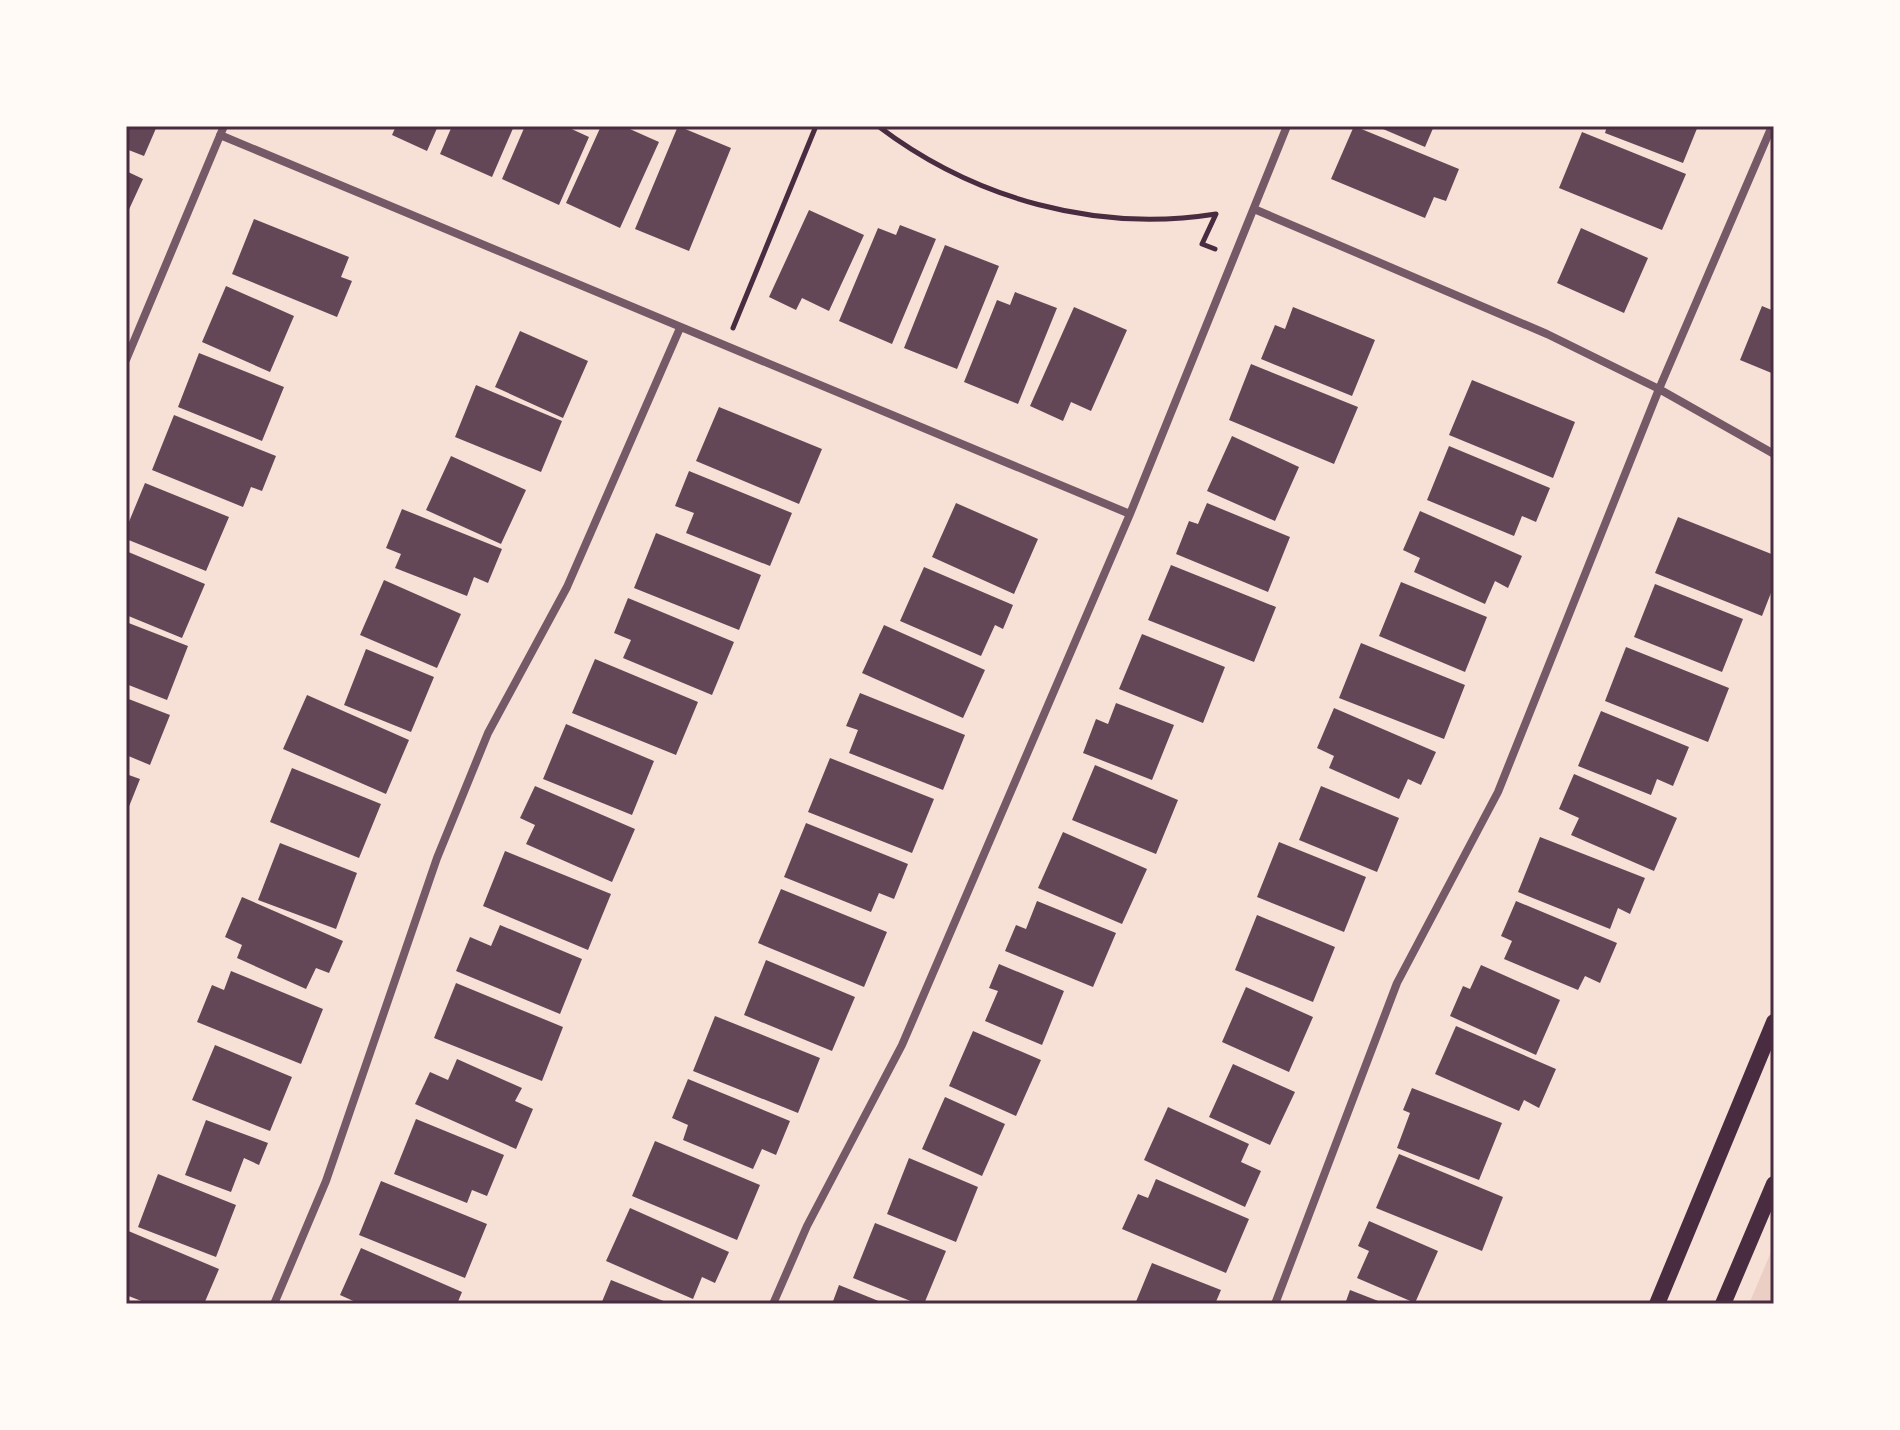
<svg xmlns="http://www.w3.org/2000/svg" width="1900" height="1430" font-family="Bitter,serif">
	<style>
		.green { fill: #ebcfc5 }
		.building { fill: #644757 }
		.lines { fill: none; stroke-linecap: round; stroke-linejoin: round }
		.path { stroke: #4a2c40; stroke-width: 5 }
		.minor { stroke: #755966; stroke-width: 8 }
		.secondary { stroke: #4a2c40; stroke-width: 16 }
		.neatline { fill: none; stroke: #4a2c40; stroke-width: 3 }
	</style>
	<rect width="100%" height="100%" fill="#f7e1d7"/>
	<!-- green -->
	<path class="green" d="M1774,1245V1304H1749Z"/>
	<!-- building -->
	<path class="building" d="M126,126H157L144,156L126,149Z
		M396,126H438L427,151L392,135Z
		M452,126H514L492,177L440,154Z
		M525,126H565L589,137L559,205L502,179Z
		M601,126H623L659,142L620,228L566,203Z
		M678,126L731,148L689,251L635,229Z
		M1354,126L1459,169L1446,201L1434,197L1425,218L1331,179Z
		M1376,126H1434L1425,147Z
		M1607,126H1698L1683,163L1605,133Z
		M1582,132L1686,174L1662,230L1559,188Z
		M126,171L143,179L126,216Z
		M809,210L864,235L829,311L802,298L796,310L769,297Z
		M254,219L349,257L341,277L352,281L337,317L232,274Z
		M900,225L936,239L892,344L839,321L878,228L896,235Z
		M1581,228L1648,258L1624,313L1557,283Z
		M945,245L999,266L957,369L904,348Z
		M226,286L294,316L270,372L202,342Z
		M1015,292L1057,308L1018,404L964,382L997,300L1010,305Z
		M1762,306L1774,311V374L1740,360Z
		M1074,307L1127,330L1091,411L1071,402L1063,421L1030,406Z
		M1293,307L1375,340L1352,396L1261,359L1275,325L1285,329Z
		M520,331L588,361L563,418L495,387Z
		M199,353L284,387L262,441L178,407Z
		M1251,364L1358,407L1334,464L1229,420Z
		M1472,380L1575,422L1553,478L1449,435Z
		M476,385L562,421L541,472L455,437Z
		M719,407L822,449L799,504L696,461Z
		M174,415L276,456L262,491L251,487L243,507L152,470Z
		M1232,436L1299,467L1275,521L1207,491Z
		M1449,446L1550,488L1536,522L1522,516L1514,536L1427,500Z
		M451,456L526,490L501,544L426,510Z
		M689,471L792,513L770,566L686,533L694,513L675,506Z
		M145,483L229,517L206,571L126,539V529Z
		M956,503L1038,539L1014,594L932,557Z
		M1207,503L1290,537L1268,592L1176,554L1189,521L1198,524Z
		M402,509L502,549L488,583L474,577L467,596L395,568L401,554L386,548Z
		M1420,511L1522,556L1508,588L1495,581L1485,604L1414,572L1420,558L1403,550Z
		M1678,517L1774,555V585L1762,616L1655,573Z
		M656,533L761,575L739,630L634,588Z
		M126,551L205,584L182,638L126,615Z
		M1171,565L1276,607L1254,662L1148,620Z
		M924,567L1013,605L1003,629L995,625L981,656L900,621Z
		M384,580L461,614L437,668L360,635Z
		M1401,582L1487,617L1465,672L1379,636Z
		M1655,584L1743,619L1722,672L1634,637Z
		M628,598L734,642L712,695L623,658L631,640L614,633Z
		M126,622L188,646L167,700L126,684Z
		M884,625L985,670L963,718L862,673Z
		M1142,634L1225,667L1203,723L1119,689Z
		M1361,643L1465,685L1444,739L1339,698Z
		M1626,647L1729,688L1708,742L1605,701Z
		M366,649L434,677L411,732L344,705Z
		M595,659L698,702L676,755L572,713Z
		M860,693L965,735L943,790L849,753L858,730L846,726Z
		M307,695L409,740L386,794L283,749Z
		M126,698L170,715L150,765L126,755Z
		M1116,703L1174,725L1152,780L1083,753L1096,719L1108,724Z
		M1334,708L1436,752L1421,785L1408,779L1399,799L1329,768L1334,756L1317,748Z
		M1601,711L1689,747L1673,786L1657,779L1651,795L1578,766Z
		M566,724L654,761L632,815L543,779Z
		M830,758L934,799L912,853L808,812Z
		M1095,765L1178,800L1156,854L1072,820Z
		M292,768L381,804L359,858L270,822Z
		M126,774L140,779L126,814Z
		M1574,774L1677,818L1654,871L1571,835L1579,818L1559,809Z
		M535,786L635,829L612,882L526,844L535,825L520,818Z
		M1321,786L1399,818L1377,872L1299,840Z
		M806,823L908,864L894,899L879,893L871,912L784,877Z
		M1063,832L1147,869L1122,924L1038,888Z
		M1540,837L1645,878L1630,914L1618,908L1610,929L1518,892Z
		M1279,842L1366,877L1344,932L1257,897Z
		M280,843L357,873L336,929L258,900Z
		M505,851L611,894L588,950L483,906Z
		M781,889L887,932L864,987L758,943Z
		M242,897L343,941L329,973L316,968L306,989L237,958L242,945L225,937Z
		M1037,901L1116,933L1093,987L1005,951L1016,925L1026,929Z
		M1516,901L1617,943L1600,983L1585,976L1578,990L1504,959L1512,941L1501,936Z
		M1257,915L1335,947L1313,1002L1235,970Z
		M500,925L582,959L560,1014L456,971L470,937L491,946Z
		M766,960L855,997L832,1051L744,1015Z
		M999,964L1064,991L1042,1045L985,1021L998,991L989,988Z
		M1481,965L1560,1000L1536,1055L1450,1016L1463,986L1470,989Z
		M231,971L323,1009L301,1064L197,1022L212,985L224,990Z
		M456,983L563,1027L542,1081L434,1038Z
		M1246,987L1313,1017L1289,1072L1222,1042Z
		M715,1016L820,1058L798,1113L693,1071Z
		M1456,1026L1556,1069L1539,1108L1524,1100L1519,1111L1435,1074Z
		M973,1031L1041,1060L1016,1116L949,1086Z
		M215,1045L292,1077L270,1131L192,1100Z
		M457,1059L522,1088L515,1101L533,1109L516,1149L415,1104L430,1072L448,1080Z
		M1233,1064L1295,1092L1270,1145L1209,1117Z
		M688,1079L790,1121L776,1155L762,1149L753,1169L683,1140L688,1125L672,1118Z
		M1412,1088L1502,1123L1479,1180L1397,1148L1410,1113L1403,1110Z
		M945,1097L1005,1124L982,1176L922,1149Z
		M1168,1107L1249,1144L1241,1162L1261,1171L1245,1207L1144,1160Z
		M416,1119L504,1155L487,1196L472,1190L467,1203L394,1174Z
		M206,1120L268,1143L259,1165L244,1158L231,1192L185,1175Z
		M655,1141L760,1185L737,1240L632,1196Z
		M1399,1154L1503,1197L1482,1251L1376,1208Z
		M909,1158L978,1187L956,1242L887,1214Z
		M158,1174L236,1205L216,1257L138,1227Z
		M1156,1179L1249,1219L1226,1273L1122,1229L1138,1194L1148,1198Z
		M381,1181L487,1224L465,1278L359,1235Z
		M630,1208L729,1252L715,1283L702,1277L693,1299L606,1261Z
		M1369,1221L1438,1251L1415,1303L1357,1278L1369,1251L1358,1246Z
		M875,1223L946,1251L924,1304H918L853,1278Z
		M126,1230L219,1269L204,1304H149L126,1295Z
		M361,1248L462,1292L457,1304H360L340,1295Z
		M1152,1263L1221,1290L1215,1304H1135Z
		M611,1280L671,1304H601Z
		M839,1285L886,1304H832Z
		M1350,1290L1386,1304H1345Z"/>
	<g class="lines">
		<!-- path -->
		<path class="path" d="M878,126C974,199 1096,233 1216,214L1202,244L1215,249
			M733,328L816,126"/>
		<!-- minor -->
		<path class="minor" d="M220,135L1130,514
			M1254,209L1547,334L1659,389L1774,454
			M126,360L224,126
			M274,1304L326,1181L437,858L488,733L567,587L680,328
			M773,1304L807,1226L902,1045L1130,514L1287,126
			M1275,1304L1397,983L1498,792L1659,389L1772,126"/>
		<!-- secondary -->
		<path class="secondary" d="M1657,1304L1774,1022
			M1723,1304L1774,1184"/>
	</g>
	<!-- border -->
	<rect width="1900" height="1430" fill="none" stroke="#fffaf5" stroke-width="256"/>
	<rect x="128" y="128" width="1644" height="1174" class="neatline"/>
</svg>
